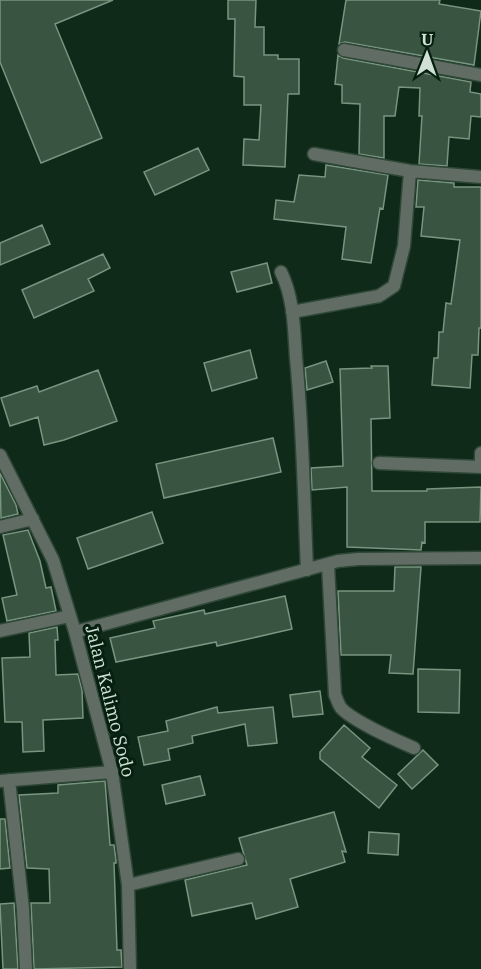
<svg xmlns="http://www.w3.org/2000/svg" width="481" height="969" font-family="'IBM Plex Serif',serif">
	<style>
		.building { fill: #395441; stroke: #789580; stroke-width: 1.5 }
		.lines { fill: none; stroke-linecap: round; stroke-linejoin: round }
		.minor-casing { stroke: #2f4737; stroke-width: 15 }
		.minor { stroke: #616d64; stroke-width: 12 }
		.labels { text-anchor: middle; stroke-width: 6; stroke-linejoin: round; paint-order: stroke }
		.street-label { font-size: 18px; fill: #d0e0d4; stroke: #062010 }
	</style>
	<rect width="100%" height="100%" fill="#102a19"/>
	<!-- building -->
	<path class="building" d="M0,0H113L55,24L102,138L41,163L0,62Z
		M228,0H256L255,27H264V55H278V59H299V94H288L285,167L243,165L244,139L259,140L261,105H244V77L234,76L235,19H228Z
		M346,0H440L439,4L481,11L474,65L345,42L339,44Z
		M338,55L343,58L471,82L470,92L481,94V117L471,116L469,139L449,137L447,166L419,164L422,116H419L420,88L399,87L395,116H384V158L359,154L360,104L342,103V85L335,84Z
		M198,148L209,170L155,195L144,172Z
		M326,165L388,175L383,209L380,208L371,263L342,259L346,227L274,219L276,200L294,202L299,175L325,177Z
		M418,180L454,183V187H481V328H479L478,355H472L470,388L432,385L434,358H438L439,332H443L446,303L451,304L460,240L421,236L424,207H416Z
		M42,225L50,244L0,265V243Z
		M103,254L110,268L88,279L94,291L34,318L22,290Z
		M267,263L272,283L237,292L231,272Z
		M250,350L257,378L212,391L204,363Z
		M326,361L333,382L307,390L305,368Z
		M371,366H388L390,418L371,419L372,491H427V489L481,487L480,522H425V543L422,542L421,550L347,547V487L312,490L311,468L343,466L340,369L372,368Z
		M98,370L117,421L64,440L44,445L38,417L10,426L1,398L37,386L39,392Z
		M273,438L281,472L164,498L156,464Z
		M0,473L16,505L18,514L1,518Z
		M152,512L163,543L88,569L77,538Z
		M28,530L40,561L46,588L51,587L56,611L7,621L2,598L17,595L3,535Z
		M395,567H421L413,674L389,673L391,655H341L338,591H394Z
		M285,596L292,629L217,646L216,642L116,662L110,638L155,628L153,621L204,610L205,614Z
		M57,627L58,640H55L56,675L78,674L82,690L83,718L43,720L44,751L23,752L22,722H5L2,658L30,657L29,633Z
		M418,669L460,670L459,713L418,712Z
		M320,691L323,714L293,717L290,695Z
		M217,707L218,713L273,707L277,743L248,746L245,724L192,736L193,743L168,749L170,760L144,765L138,737L168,731L166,721Z
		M344,725L370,748L362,757L397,785L379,808L320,759V752Z
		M423,750L438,765L412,789L398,774Z
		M200,776L205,795L166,804L162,785Z
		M105,781L110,845H114L116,860V863H114L117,950H121L122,967L34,969L31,903H50L49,869L27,868L19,795L58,793V785Z
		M334,812L346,852L342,851L345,862L290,879L298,907L256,919L252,903L192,916L185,880L247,865L239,838Z
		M0,819H5L10,868L0,869Z
		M369,832L399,834L398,855L368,853Z
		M14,903L18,969H3L0,904Z"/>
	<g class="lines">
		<!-- minor casing -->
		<g class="minor-casing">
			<path id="minor" d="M344,50L481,75
				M314,154L410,171L481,177
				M281,272C294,298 294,330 296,358C303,429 304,500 307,570
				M292,312L379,296L394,286L404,246L410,171
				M481,453V464
				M0,455L53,560L75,632L112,772L128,885L130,969
				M379,463L481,467
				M0,527L33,519
				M328,565L335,695C337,699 338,704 341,708C354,722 396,740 414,748
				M0,631L70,616
				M75,632L338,561L358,559L481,558
				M9,780L23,909L26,969
				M0,781L112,772
				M128,885L238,859"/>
		</g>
		<!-- minor -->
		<use href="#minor" class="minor"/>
	</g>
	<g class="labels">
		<!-- street labels -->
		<g class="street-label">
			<text transform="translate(110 701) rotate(76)" y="6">Jalan Kalimo Sodo</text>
		</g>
	</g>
	<!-- north arrow -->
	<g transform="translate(427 54) rotate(1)" stroke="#062010" stroke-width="4.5" paint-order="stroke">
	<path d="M0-4.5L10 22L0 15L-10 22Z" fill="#d0e0d4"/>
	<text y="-9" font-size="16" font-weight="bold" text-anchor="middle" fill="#d0e0d4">U</text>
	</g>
</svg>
